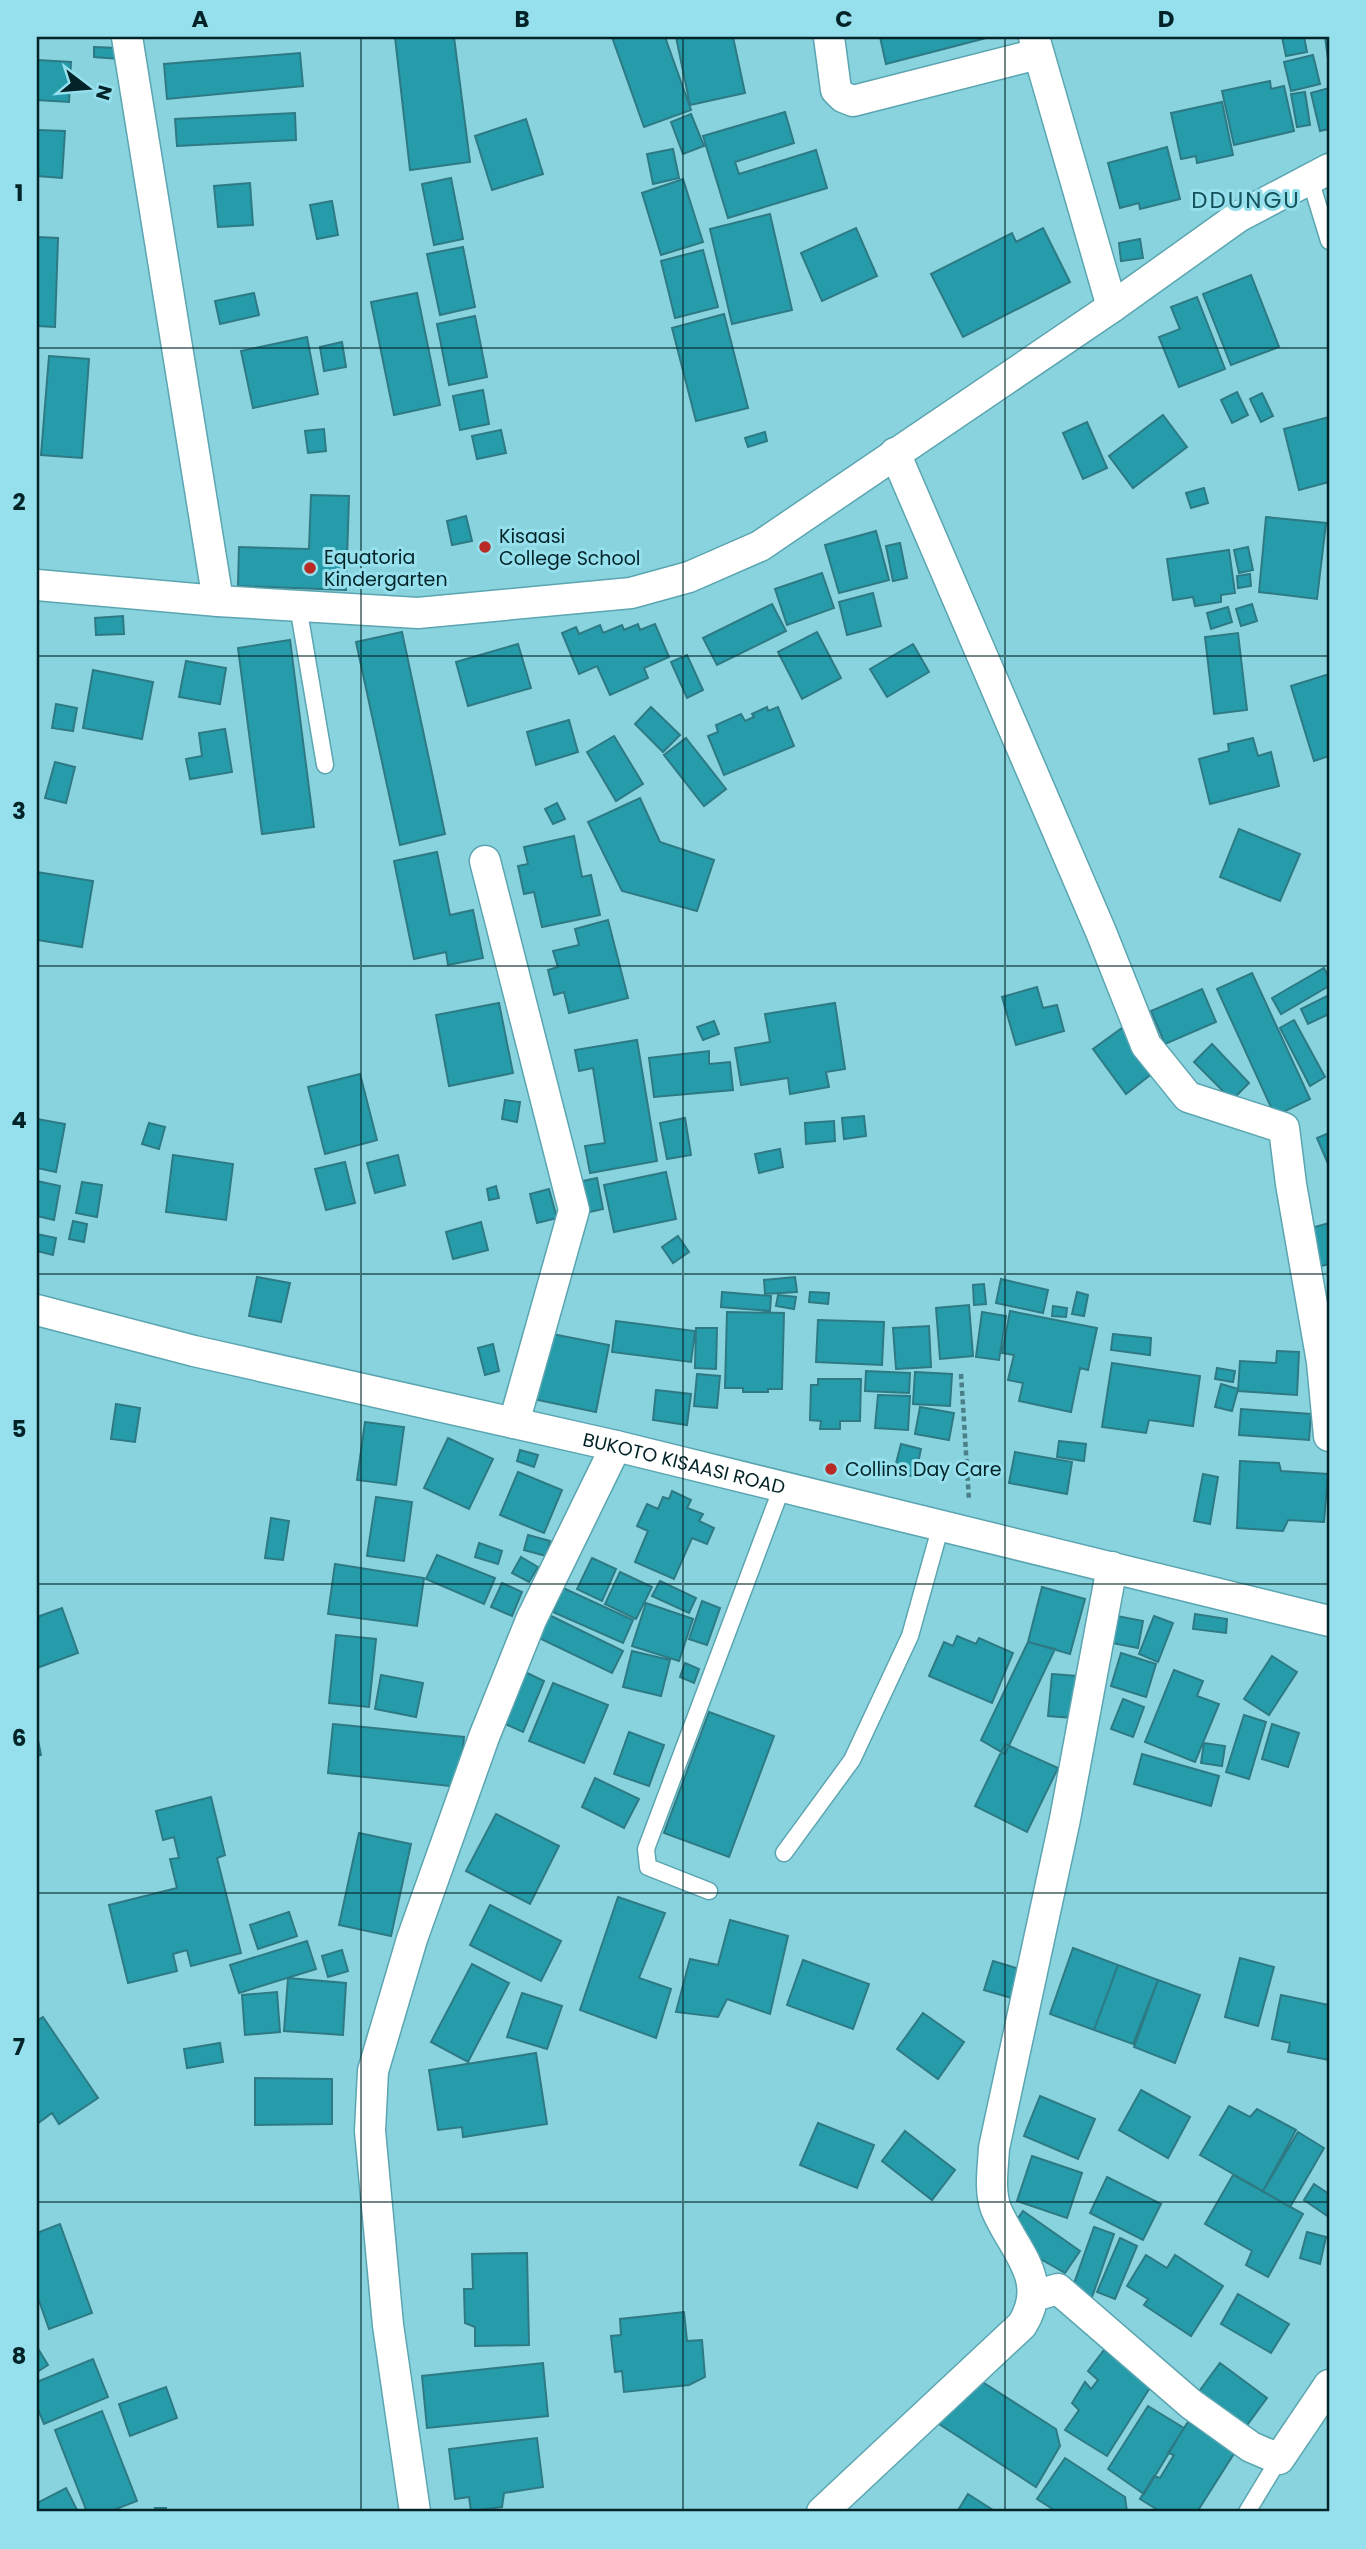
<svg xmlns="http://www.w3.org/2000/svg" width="1366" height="2549" font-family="Poppins,sans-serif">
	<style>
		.building { fill: #269cab; stroke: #2d7a85; stroke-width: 2 }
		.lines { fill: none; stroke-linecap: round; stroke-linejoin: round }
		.service-casing { stroke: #5ba5b0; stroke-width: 19 }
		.minor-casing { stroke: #5ba5b0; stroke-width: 33 }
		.path { stroke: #4a8189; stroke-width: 4.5; stroke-dasharray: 5 3.5; stroke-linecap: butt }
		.service { stroke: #fff; stroke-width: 16 }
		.minor { stroke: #fff; stroke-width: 30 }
		.grid { fill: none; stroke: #022327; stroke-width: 2; stroke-opacity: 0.55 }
		.poi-dot { fill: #b82a23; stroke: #95e0ec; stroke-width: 2.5 }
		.labels { text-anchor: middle; stroke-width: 6; stroke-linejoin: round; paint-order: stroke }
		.poi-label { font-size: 19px; fill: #022327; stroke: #95e0ec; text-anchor: start }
		.street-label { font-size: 19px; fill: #022327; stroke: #95e0ec }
		.quarter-label { font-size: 23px; letter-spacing: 2px; fill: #15525a; stroke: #95e0ec }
		.neatline { fill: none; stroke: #022327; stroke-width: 2.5 }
		.grid-label { font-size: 23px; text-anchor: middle; font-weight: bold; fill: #022327 }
	</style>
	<rect width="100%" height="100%" fill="#88d3de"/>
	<!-- building -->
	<path class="building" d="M395,37H454L470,162L410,170Z
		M612,37H665L691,110L644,127Z
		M676,37H733L745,93L690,105Z
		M880,37H990L886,64Z
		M1282,37H1304L1307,52L1286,56Z
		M1325,37H1329V59H1328Z
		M94,47L119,48V59L94,57Z
		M300,53L303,86L167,99L164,64Z
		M1313,55L1320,84L1291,91L1284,62Z
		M37,60L71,62L69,102L37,100Z
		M1270,81L1271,89L1284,86L1294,131L1234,145L1222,91Z
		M1329,88V129L1320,131L1311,93Z
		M1305,92L1310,125L1297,127L1291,94Z
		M1222,102L1233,155L1197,163L1196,156L1181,159L1171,113Z
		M785,112L794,143L735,162L739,174L816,150L827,188L728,218L703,136Z
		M295,113L296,140L177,146L175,119Z
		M691,114L704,146L683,154L671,122Z
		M526,119L543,174L492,190L475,136Z
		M37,130L65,131L62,178L37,176Z
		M1167,147L1180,199L1140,209L1139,203L1120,208L1108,163Z
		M673,149L679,178L653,184L647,154Z
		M451,178L463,239L434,245L422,184Z
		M683,179L703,242L661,255L642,193Z
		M250,183L253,225L218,227L214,186Z
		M332,201L338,235L317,239L310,205Z
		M770,214L792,310L732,324L710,229Z
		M856,228L877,276L822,301L801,253Z
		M1043,228L1070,282L963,337L931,274L1012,233L1016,242Z
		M37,237L58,238L55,327L37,326Z
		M1140,239L1143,258L1121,261L1119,243Z
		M463,247L475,307L440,315L427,254Z
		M703,250L718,307L675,318L661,261Z
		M1251,275L1279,347L1231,365L1203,294Z
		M254,293L259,315L220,324L215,301Z
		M417,293L440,405L394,415L371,302Z
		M1197,297L1225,369L1179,387L1159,337L1180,329L1171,307Z
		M724,314L748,408L696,421L672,328Z
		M475,316L487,377L449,385L437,324Z
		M307,337L318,394L253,408L241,351Z
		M342,342L346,367L324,371L320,347Z
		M49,356L89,359L82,458L41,455Z
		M483,390L489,424L460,430L453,396Z
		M1237,392L1248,415L1232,423L1221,400Z
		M1262,393L1273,416L1261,422L1250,399Z
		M1163,415L1187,447L1133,488L1109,456Z
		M1329,417V482L1299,490L1284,429Z
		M1087,422L1107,468L1083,479L1063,433Z
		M324,429L326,451L308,453L305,431Z
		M501,430L506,453L477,459L472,436Z
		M765,432L767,441L748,447L745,438Z
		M1204,488L1208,503L1191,508L1186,493Z
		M311,495L349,496L346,590L238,586L239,547L309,549Z
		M466,516L472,541L452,545L447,521Z
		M1266,517L1326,523L1317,599L1259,592Z
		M876,531L889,580L839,593L825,545Z
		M900,543L907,578L893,581L886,546Z
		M1248,547L1253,570L1239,573L1234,550Z
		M1229,550L1235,593L1221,595V602L1195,606L1193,597L1173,600L1167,559Z
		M822,573L834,608L787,625L775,589Z
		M1250,574L1251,586L1238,588L1237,576Z
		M873,593L881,626L847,635L839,602Z
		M772,604L786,631L717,665L703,638Z
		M1252,604L1257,621L1241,626L1236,609Z
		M1228,607L1232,622L1211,629L1207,613Z
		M123,616L124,634L96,635L95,618Z
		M638,624L640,630L655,624L669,657L644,668L648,678L610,695L597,666L579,674L562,633L576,627L579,634L600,625L603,633L622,625L624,630Z
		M402,632L445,834L400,845L356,642Z
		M817,632L841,678L802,699L778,652Z
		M1238,633L1247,710L1214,714L1205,637Z
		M290,640L314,827L262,834L238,648Z
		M518,644L531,688L468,706L456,662Z
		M913,644L929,672L887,697L870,669Z
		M687,655L703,690L687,698L671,662Z
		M186,661L226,668L220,704L179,697Z
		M93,670L153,682L142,739L83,728Z
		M1329,674V756L1314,761L1291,686Z
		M56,704L77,708L73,731L52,728Z
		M651,707L680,735L663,752L635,724Z
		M767,707L768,711L778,707L794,746L724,775L708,736L718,732L716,725L741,714L745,721L754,717L752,714Z
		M569,720L578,752L536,765L527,732Z
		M225,729L232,772L190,779L186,759L202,756L199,733Z
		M614,736L643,784L616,801L587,752Z
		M686,738L726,789L704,806L664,755Z
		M1253,738L1258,756L1271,752L1279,786L1210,804L1199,759L1229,751L1228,744Z
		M55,762L75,767L66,803L45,798Z
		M640,798L660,842L714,860L697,911L622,891L588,822Z
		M557,803L565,819L553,824L545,809Z
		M1239,829L1300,854L1280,901L1220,877Z
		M574,836L582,877L591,875L600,915L542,927L534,892L524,894L518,866L528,864L524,847Z
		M437,852L450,915L473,910L483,958L448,965L446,952L414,959L394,861Z
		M37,872L93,881L82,947L37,940Z
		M608,920L628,998L569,1013L564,992L554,995L548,970L558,967L553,951L579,945L575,929Z
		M1324,968L1329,978V986L1281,1014L1272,998Z
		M1252,973L1310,1099L1275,1116L1217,989Z
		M1037,987L1043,1008L1057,1005L1064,1031L1016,1045L1002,997Z
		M1202,989L1216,1022L1165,1044L1151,1011Z
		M1329,995V1014L1308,1024L1301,1009Z
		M499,1003L513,1073L449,1086L436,1015Z
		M835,1003L845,1069L826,1072L829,1087L790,1094L788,1078L741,1085L735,1048L770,1042L765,1014Z
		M1294,1020L1325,1077L1310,1086L1280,1028Z
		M714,1021L719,1034L703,1040L697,1027Z
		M1122,1028L1154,1072L1126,1094L1093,1049Z
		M637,1040L657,1161L590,1173L585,1146L605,1143L593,1068L579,1071L575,1050Z
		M1212,1044L1249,1083L1232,1100L1194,1062Z
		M709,1051V1064L730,1062L733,1090L654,1097L649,1058Z
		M360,1074L377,1140L325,1154L308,1087Z
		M505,1100L520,1102L517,1122L502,1119Z
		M864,1116L866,1136L844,1139L842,1118Z
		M685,1118L691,1155L667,1159L660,1123Z
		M37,1119L65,1124L56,1172L37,1168Z
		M834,1121L835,1141L806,1144L805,1123Z
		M149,1123L165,1127L159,1149L142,1144Z
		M1329,1133V1166L1317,1138Z
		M780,1149L783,1167L759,1173L755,1154Z
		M173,1155L233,1164L226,1220L166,1212Z
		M398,1155L405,1185L375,1193L367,1163Z
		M345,1162L355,1203L326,1210L315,1169Z
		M666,1172L676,1219L614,1232L604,1185Z
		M597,1178L603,1209L585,1213L578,1182Z
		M37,1181L60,1186L54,1220L37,1216Z
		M82,1182L102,1185L97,1217L76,1213Z
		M496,1186L499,1198L489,1200L487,1189Z
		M549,1189L557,1218L537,1223L530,1194Z
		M73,1221L87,1224L84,1242L69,1239Z
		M481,1222L488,1250L453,1259L446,1232Z
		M1329,1223V1264L1314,1268L1304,1230Z
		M37,1234L56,1238L53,1255L37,1251Z
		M678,1236L689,1252L673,1263L662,1247Z
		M257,1277L290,1283L281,1322L249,1316Z
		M795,1277L797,1292L765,1294L764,1280Z
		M1001,1279L1048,1290L1043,1313L996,1303Z
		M984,1284L986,1304L974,1305L973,1285Z
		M722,1292L771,1296L770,1311L721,1307Z
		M810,1292L829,1293L828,1304L809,1302Z
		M1077,1292L1088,1295L1084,1316L1072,1314Z
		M778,1295L796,1297L794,1309L776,1306Z
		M969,1305L973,1356L940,1359L936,1308Z
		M1053,1306L1067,1308L1066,1317L1052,1316Z
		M1010,1311L1097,1328L1088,1370L1080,1368L1071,1412L1019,1401L1023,1383L1008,1380L1014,1355L1002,1353Z
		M727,1312L784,1313L782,1389H768V1392H743V1388H725Z
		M982,1312L1006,1316L999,1360L976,1357Z
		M818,1320L884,1322L882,1365L816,1362Z
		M616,1321L695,1331L691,1362L612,1352Z
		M929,1326L931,1367L896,1369L893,1328Z
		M696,1328H717L716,1369L695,1368Z
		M547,1333L609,1345L596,1412L533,1399Z
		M1113,1334L1151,1338L1150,1355L1111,1350Z
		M493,1344L499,1371L485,1375L478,1348Z
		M1277,1351L1299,1352L1297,1395L1238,1391L1240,1361L1276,1363Z
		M1112,1363L1200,1376L1193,1426L1149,1420L1146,1433L1102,1427Z
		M1217,1368L1235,1371L1233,1382L1215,1379Z
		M866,1371L910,1373L909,1393L865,1391Z
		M915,1372L952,1374L950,1406L913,1404Z
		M697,1374L720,1376L717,1408L694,1406Z
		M818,1379H861L860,1421H840V1429H820L821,1421L810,1420L811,1385H818Z
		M1221,1384L1238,1389L1232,1411L1215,1407Z
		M656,1390L691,1394L687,1425L653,1420Z
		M878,1395L910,1396L908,1430L875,1428Z
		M116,1404L140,1408L135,1442L111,1439Z
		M920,1407L954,1413L949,1440L915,1434Z
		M1241,1409L1311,1414L1309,1440L1239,1435Z
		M365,1422L404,1427L396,1485L357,1480Z
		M448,1438L493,1459L469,1509L424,1488Z
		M1059,1441L1086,1444L1084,1461L1057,1457Z
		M901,1444L921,1449L915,1477L894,1471Z
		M520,1450L538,1455L534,1467L517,1461Z
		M1015,1452L1072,1462L1067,1494L1009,1483Z
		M1240,1461L1279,1463L1281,1471L1328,1474L1324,1522L1288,1520L1283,1531L1237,1528Z
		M518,1472L562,1490L544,1533L500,1515Z
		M1203,1474L1218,1477L1210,1524L1194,1521Z
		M672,1491L691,1500L687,1508L703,1514L699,1521L714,1528L707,1544L692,1538L674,1579L635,1562L648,1531L637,1526L647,1504L658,1509L663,1497L669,1499Z
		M376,1497L412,1502L404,1561L367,1556Z
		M271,1518L289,1521L283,1560L265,1558Z
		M528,1535L550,1541L546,1556L524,1550Z
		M479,1543L502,1551L498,1564L475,1557Z
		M437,1555L495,1578L484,1604L426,1579Z
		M521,1557L538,1567L529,1582L512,1573Z
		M592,1558L616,1569L602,1601L577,1589Z
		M335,1564L424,1578L417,1626L328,1614Z
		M620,1572L652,1587L636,1619L605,1604Z
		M660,1581L696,1598L689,1613L652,1596Z
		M502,1583L522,1592L512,1616L491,1607Z
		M1042,1587L1085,1599L1070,1654L1028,1642Z
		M563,1588L633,1620L623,1643L553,1612Z
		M702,1601L720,1608L707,1645L689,1639Z
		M646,1603L693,1619L679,1661L632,1646Z
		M62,1608L78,1653L37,1668V1617Z
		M547,1614L623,1651L612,1673L537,1637Z
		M1195,1614L1227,1619L1226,1633L1193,1629Z
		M1117,1616L1143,1621L1138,1648L1112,1643Z
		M1154,1616L1173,1623L1158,1662L1139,1654Z
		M336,1635L376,1639L369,1707L329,1703Z
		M957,1636L976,1644L979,1638L1013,1653L992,1703L929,1676L944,1642L953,1646Z
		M1028,1642L1055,1649L1005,1754L981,1740Z
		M632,1651L670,1660L661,1696L623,1687Z
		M1121,1653L1156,1664L1146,1697L1111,1686Z
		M1272,1656L1297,1672L1269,1715L1244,1699Z
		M685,1663L699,1669L694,1683L680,1677Z
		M1174,1670L1203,1681L1197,1696L1219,1704L1195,1762L1145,1742Z
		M525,1672L544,1681L523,1732L503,1723Z
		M1052,1674L1077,1676L1073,1718L1048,1716Z
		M381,1675L423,1683L416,1717L375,1709Z
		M553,1683L608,1705L584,1763L529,1741Z
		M1123,1699L1144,1707L1133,1737L1111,1729Z
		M709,1712L774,1736L729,1857L664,1833Z
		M1244,1715L1266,1722L1249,1779L1226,1772Z
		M333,1724L464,1737L459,1787L328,1773Z
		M1272,1724L1299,1733L1288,1767L1262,1759Z
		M629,1732L664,1745L649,1786L614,1774Z
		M37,1735L41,1755L37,1756Z
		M1204,1743L1225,1746L1222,1766L1201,1763Z
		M1005,1744L1058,1768L1027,1832L975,1806Z
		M1142,1754L1219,1776L1211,1806L1134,1784Z
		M595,1778L639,1799L624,1828L582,1807Z
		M211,1797L225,1855L217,1858L241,1953L191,1966L187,1950L173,1954L177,1971L128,1983L109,1905L177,1888L170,1859L179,1858L174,1837L163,1840L156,1811Z
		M496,1814L559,1846L530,1904L466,1871Z
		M359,1833L411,1844L391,1936L339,1925Z
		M618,1897L665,1913L639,1978L671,1989L656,2038L580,2010Z
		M490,1905L561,1941L541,1981L470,1945Z
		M289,1912L297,1936L258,1949L250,1925Z
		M730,1920L788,1936L770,2014L727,1999L718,2017L676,2012L690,1959L718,1965Z
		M307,1941L316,1969L239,1993L230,1965Z
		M1073,1948L1118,1965L1094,2030L1050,2014Z
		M342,1950L348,1971L328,1977L322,1956Z
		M1240,1958L1274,1967L1258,2026L1225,2017Z
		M803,1960L869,1984L853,2029L787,2005Z
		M993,1961L1023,1970L1015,1999L984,1990Z
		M472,1964L509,1983L468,2062L431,2042Z
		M1118,1965L1158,1980L1133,2044L1094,2030Z
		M288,1978L346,1983L343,2035L284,2031Z
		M1158,1980L1200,1995L1175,2063L1134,2047Z
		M277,1992L280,2032L245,2035L242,1995Z
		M522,1993L562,2006L547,2049L507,2037Z
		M1281,1995L1329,2005V2060L1288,2052L1290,2043L1272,2039Z
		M923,2013L964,2042L938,2079L897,2049Z
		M43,2017L98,2098L59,2124L52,2113L37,2124V2021Z
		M220,2043L223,2062L187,2068L184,2049Z
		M536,2053L547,2124L463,2137L462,2127L438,2130L429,2070Z
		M255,2078L332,2079V2124L255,2125Z
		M1141,2090L1190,2117L1168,2158L1119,2130Z
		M1040,2096L1095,2119L1078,2159L1024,2136Z
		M1229,2106L1250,2117L1257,2109L1296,2130L1263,2191L1200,2155Z
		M818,2123L874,2145L857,2188L800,2165Z
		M905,2131L955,2170L932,2200L882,2161Z
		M1298,2132L1324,2148L1290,2207L1263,2191Z
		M1032,2156L1082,2173L1067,2218L1017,2201Z
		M1233,2175L1303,2214L1268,2277L1246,2265L1252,2251L1205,2224Z
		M1107,2177L1161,2204L1143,2240L1090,2213Z
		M1314,2184L1329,2194V2217L1304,2200Z
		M1023,2211L1080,2251L1065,2273L1025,2250L1014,2224Z
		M60,2224L92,2313L49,2329L37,2295V2233Z
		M1094,2227L1114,2234L1091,2300L1071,2292Z
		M1307,2232L1326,2237L1320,2264L1300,2258Z
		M1120,2238L1137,2246L1115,2299L1097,2292Z
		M527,2253L529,2345L475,2346V2327L465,2323L464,2289H473L472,2254Z
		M1146,2255L1167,2268L1175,2255L1223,2286L1191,2336L1144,2305L1148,2299L1127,2286Z
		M1238,2294L1289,2324L1271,2353L1221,2324Z
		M684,2312L687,2341L702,2340L705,2377L689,2385L624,2392L622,2371L615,2372L611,2336L621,2335L620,2319Z
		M37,2347L48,2365L37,2372Z
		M1104,2350L1151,2386L1107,2456L1065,2430L1079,2410L1072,2403L1085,2382L1091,2389L1098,2380L1088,2371Z
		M93,2359L108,2397L44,2424L37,2407V2382Z
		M543,2363L548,2416L427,2428L422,2376Z
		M1220,2363L1267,2398L1242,2432L1195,2397Z
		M973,2376L1056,2429L1060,2446L1036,2487L939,2424Z
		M166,2387L177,2418L130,2436L119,2404Z
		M1148,2406L1184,2428L1144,2494L1108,2469Z
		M102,2411L137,2501L108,2512H87L55,2430Z
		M1188,2422L1235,2452L1197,2512H1161L1140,2499L1154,2476L1160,2478L1174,2455L1168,2453Z
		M537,2438L543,2487L504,2493L502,2507L471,2511L469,2497L455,2499L449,2449Z
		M1065,2458L1125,2497L1127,2512H1053L1054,2510L1037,2499Z
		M66,2488L78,2512H37V2503Z
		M968,2494L996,2512H957Z
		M155,2508H166V2512H155Z"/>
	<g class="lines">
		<!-- service casing -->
		<g class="service-casing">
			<path id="service" d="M1310,179L1329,241
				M298,606L325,765
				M784,1853L852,1760L910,1636L941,1525
				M709,1891L648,1867L646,1849L782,1487
				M1247,2512L1279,2459"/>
		</g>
		<!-- minor casing -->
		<g class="minor-casing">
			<g id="minor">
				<path d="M127,37L218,601"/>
				<path d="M829,37L836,90L843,97L853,101L1038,54"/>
				<path d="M1034,37L1112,307"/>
				<path d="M895,453L1101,932L1146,1045L1188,1097L1284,1128L1291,1184L1322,1362L1329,1436"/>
				<path d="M37,585L218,601L418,613L631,593L689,577L760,546L1112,307L1238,217L1329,169"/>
				<path d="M485,861L574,1210L514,1423"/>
				<path id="s1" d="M37,1310L194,1351L616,1446L1329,1621"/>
				<path d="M1034,2296L1058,2289L1191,2404L1251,2447L1279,2459L1329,2385"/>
				<path d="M415,2512L388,2325L370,2131L373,2071L412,1939L484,1737L531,1620L616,1446"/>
				<path d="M822,2512L1022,2325C1051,2279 1013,2250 996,2209C989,2190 993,2168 994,2148L1065,1819L1112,1567"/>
			</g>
		</g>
		<!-- path -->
		<path class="path" d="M961,1374L969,1500"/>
		<!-- service -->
		<use href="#service" class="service"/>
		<!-- minor -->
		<use href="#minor" class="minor"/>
	</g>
	<!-- grid -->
	<path class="grid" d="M361,37V2512M683,37V2512M1005,37V2512M37,348H1329M37,656H1329M37,966H1329M37,1274H1329M37,1584H1329M37,1893H1329M37,2202H1329"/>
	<!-- markers -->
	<g class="poi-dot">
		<circle cx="485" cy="547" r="7"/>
		<circle cx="310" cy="568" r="7"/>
		<circle cx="831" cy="1469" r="7"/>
	</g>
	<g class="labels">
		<!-- poi labels -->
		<g class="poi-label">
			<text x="499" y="543">Kisaasi<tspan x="499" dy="22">College School</tspan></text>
			<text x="324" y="564">Equatoria<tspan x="324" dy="22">Kindergarten</tspan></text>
			<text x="845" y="1476">Collins Day Care</text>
		</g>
		<!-- street labels -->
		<g class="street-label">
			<text dy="7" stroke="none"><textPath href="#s1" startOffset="665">BUKOTO KISAASI ROAD</textPath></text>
		</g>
		<!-- quarter labels -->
		<g class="quarter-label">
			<text x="1246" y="208">DDUNGU</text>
		</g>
	</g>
	<!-- border -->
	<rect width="1366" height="2549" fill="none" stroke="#95e0ec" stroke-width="77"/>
	<!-- north arrow -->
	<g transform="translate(88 88) rotate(106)" stroke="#95e0ec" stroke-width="5" paint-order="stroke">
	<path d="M0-5L12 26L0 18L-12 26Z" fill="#022327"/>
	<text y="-10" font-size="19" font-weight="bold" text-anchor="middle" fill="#022327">N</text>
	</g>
	<rect x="38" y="38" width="1290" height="2472" class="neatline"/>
	<g class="grid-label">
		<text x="200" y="27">A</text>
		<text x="522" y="27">B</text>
		<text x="844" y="27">C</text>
		<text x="1166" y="27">D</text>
		<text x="19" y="201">1</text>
		<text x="19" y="510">2</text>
		<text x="19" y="819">3</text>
		<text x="19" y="1128">4</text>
		<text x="19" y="1437">5</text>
		<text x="19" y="1746">6</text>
		<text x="19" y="2055">7</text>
		<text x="19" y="2364">8</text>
	</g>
</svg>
